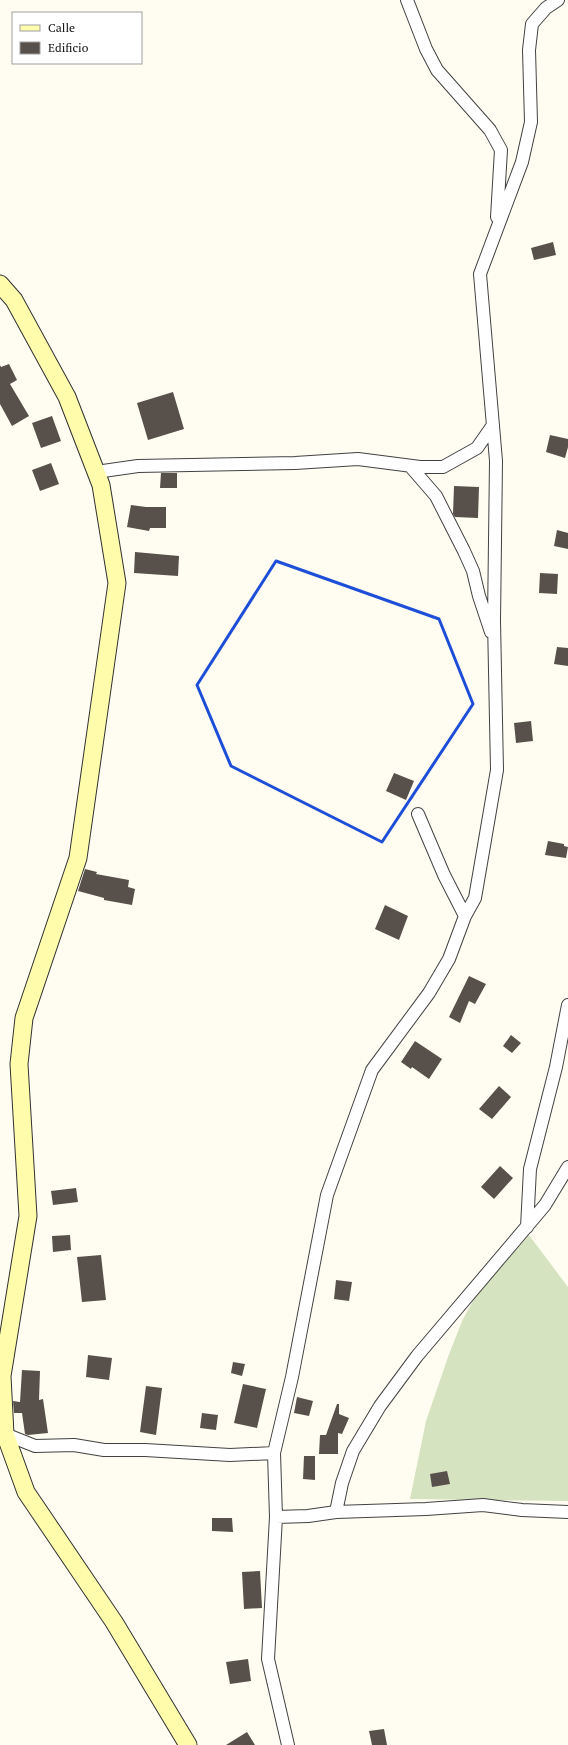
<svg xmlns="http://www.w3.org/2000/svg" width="568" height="1745" font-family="'PT Serif',serif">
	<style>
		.cemetery { fill: #d5e3c0 }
		.building { fill: #58514b }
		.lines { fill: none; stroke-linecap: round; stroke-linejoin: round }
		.street-casing { stroke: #424242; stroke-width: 14 }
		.secondary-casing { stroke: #313131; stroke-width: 19 }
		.street { stroke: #fff; stroke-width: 12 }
		.secondary { stroke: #fffcac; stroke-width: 17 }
		.marked { fill: none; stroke: #1d4ed8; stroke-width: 3; stroke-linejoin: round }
	</style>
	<rect width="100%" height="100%" fill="#fffdf1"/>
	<!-- cemetery -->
	<path class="cemetery" d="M529,1235L568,1287V1501L410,1499L426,1421L448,1357L462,1321L475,1297Z"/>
	<!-- building -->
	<path class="building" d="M553,242L556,255L534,260L531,248Z
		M9,364L17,380L10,384L29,416L12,426L0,404V365L1,367Z
		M173,392L184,429L148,440L137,403Z
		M52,416L61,441L41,448L32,423Z
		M550,435L568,439V447L565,458L546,452Z
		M51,463L59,484L40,491L32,470Z
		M161,473H177V488H160Z
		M454,486L479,487L478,518L455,517L453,514Z
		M131,505L146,507H166V528H150L149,531L127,527Z
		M557,530L568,533V549L554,546Z
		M135,552L179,556L178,576L134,573Z
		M540,573L558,574L557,594L539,593Z
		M557,647L568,648V666L554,664Z
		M531,721L533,741L516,743L514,723Z
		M394,773L414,781L406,800L386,791Z
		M548,841L564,844V846L568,847L566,858L545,855Z
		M85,869L97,872L96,874L129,880L128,887L135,889L132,905L104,900V898L78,891Z
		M385,905L408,916L399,940L375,929Z
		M469,976L486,984L475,1004L469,1001L460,1023L449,1017Z
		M511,1035L521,1043L512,1053L503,1046Z
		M415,1041L442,1059L429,1079L412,1067L411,1069L401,1062Z
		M499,1086L511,1097L492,1119L479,1109Z
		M500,1166L513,1178L494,1199L481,1187Z
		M76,1188L78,1202L53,1205L51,1191Z
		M70,1235L71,1250L53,1252L52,1236Z
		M101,1255L106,1300L82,1302L77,1257Z
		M336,1280L352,1282L349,1301L334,1299Z
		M88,1355L112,1358L109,1380L86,1377Z
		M233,1362L245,1364L242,1376L231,1373Z
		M22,1370L40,1371L39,1400L43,1399L48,1433L28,1435L25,1434L22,1413H14L13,1401L20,1402Z
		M243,1384L266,1389L257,1428L234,1423Z
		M146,1386L162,1388L156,1435L140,1432Z
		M297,1397L313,1401L309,1416L294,1413Z
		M337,1404H339V1414L349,1418L342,1434L338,1433V1454H319L320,1435H326Z
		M202,1413L218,1415L216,1430L200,1428Z
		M304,1456H315V1480L303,1479Z
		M447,1471L450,1484L432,1487L430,1474Z
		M212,1518H232L233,1532L212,1531Z
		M260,1571L262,1608L244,1609L242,1572Z
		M248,1659L251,1681L230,1684L226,1662Z
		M384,1729L387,1745H372L369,1731Z
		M247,1732L255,1745H226Z"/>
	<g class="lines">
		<!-- street casing -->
		<g class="street-casing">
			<path id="street" d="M407,0L426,49L437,70L490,130L501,150L497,217
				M410,466L436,496L464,551L473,571L479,596L491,632
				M96,472L138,466L295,463L358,459L420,467H443L477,448L493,425
				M418,814L444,875L465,916
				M527,1227L530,1169L556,1067L568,1005
				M5,1434L35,1446L74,1445L104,1450H145L230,1455L274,1453
				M336,1512L426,1509L483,1505L522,1510L568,1512
				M276,1517L308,1516L336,1512L342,1483L353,1451L380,1406L417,1356L545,1205L568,1167
				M288,1745L268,1659L276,1517L274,1453L292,1377L327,1195L372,1070L429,993L449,959L465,916L475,898L497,770L494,621L496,461L480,274L522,162L531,122L529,50L532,24L546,8L558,0"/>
		</g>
		<!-- secondary casing -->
		<g class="secondary-casing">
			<path id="secondary" d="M0,284L14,300L67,397L101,485L117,583L78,858L24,1018L19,1064L28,1216L2,1376L5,1434L26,1492L114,1622L188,1745"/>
		</g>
		<!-- street -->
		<use href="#street" class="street"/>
		<!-- secondary -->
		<use href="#secondary" class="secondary"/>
	</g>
	<!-- marked area -->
	<path class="marked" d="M276,561L439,619L473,704L382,842L231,766L197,685Z"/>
	<!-- legend -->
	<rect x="12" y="12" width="130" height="52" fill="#ffffff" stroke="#9f9f9f"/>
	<rect x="20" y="25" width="20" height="6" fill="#fffcac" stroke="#9f9f9f"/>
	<text x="48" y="32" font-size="12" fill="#0f0f0f">Calle</text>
	<rect x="20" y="42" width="20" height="12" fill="#58514b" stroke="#9f9f9f"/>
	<text x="48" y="52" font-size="12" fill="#0f0f0f">Edificio</text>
</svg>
